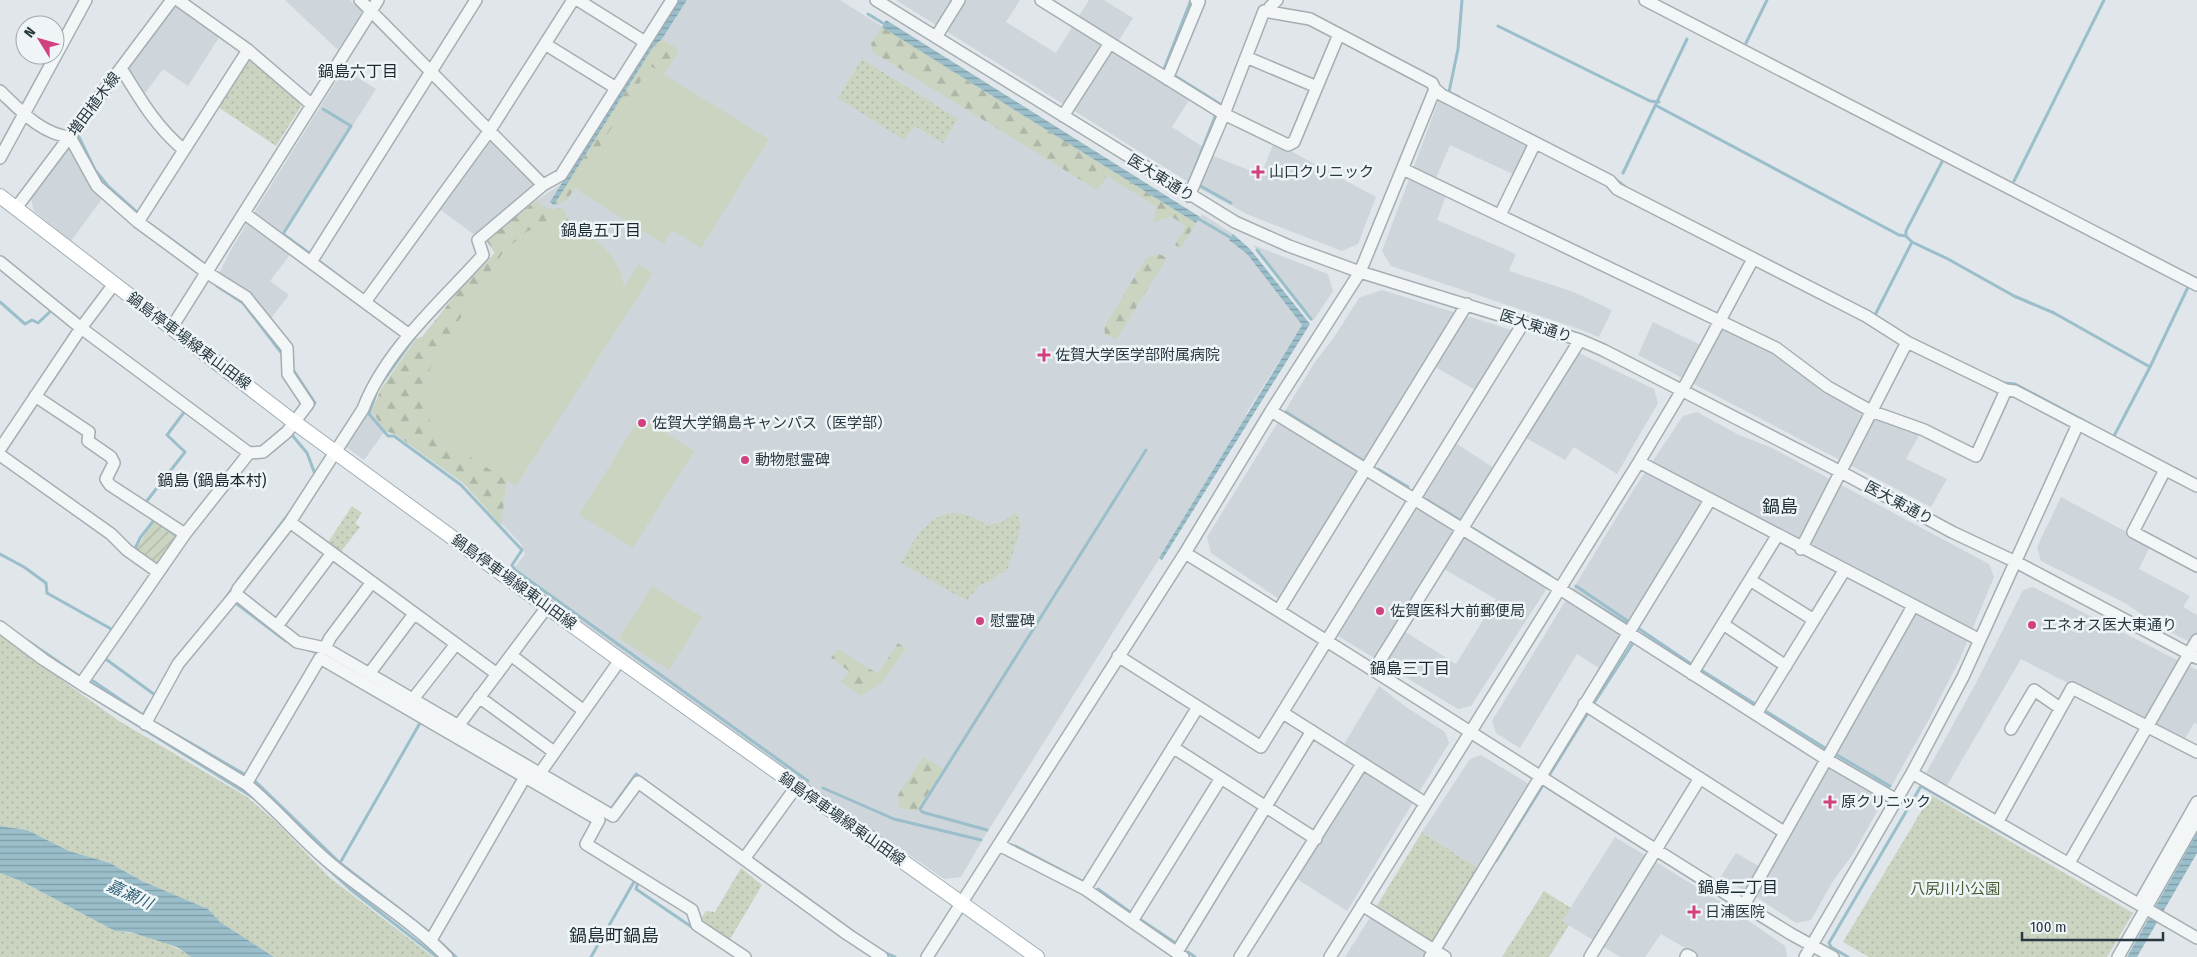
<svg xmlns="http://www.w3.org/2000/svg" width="2197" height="957" font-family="'Fira Sans Condensed','Noto Sans JP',sans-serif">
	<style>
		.built { fill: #ced6db }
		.grass { fill: url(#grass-dots) }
		.forest { fill: url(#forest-firs) }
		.garden { fill: url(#garden-furrows) }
		.pitch { fill: #cbd4c1 }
		.water { fill: url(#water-rules) }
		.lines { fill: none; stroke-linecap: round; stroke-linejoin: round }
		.stream { stroke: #9abfcb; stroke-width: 3 }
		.minor-casing { stroke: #a5aeb3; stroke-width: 14 }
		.major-casing { stroke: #9faeb5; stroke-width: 16 }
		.minor { stroke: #f3f6f7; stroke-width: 11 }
		.major { stroke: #fff; stroke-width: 14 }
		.poi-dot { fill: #d2417f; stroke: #eff5f7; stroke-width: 2 }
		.labels { text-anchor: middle; stroke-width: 5; stroke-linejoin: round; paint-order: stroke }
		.street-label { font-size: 15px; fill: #283841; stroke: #eff5f7 }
		.poi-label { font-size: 15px; fill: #283841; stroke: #eff5f7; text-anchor: start }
		.park-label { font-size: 15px; fill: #485d35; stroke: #eff5f7 }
		.neighbourhood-label { font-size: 16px; fill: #1a2932; stroke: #eff5f7 }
		.water-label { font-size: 16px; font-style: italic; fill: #316377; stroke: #eff5f7 }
		.quarter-label { font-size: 18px; fill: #1a2932; stroke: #eff5f7 }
	</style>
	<defs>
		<pattern id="grass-dots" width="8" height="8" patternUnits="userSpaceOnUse" patternTransform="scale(1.25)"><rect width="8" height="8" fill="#cbd4c1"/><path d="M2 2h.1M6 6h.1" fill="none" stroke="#aeb7a7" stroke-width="1.8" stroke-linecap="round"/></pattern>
		<pattern id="forest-firs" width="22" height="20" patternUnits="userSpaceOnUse" patternTransform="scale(1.25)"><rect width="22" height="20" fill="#cbd4c1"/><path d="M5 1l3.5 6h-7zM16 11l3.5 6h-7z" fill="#aeb7a7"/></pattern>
		<pattern id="garden-furrows" width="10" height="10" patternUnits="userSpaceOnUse" patternTransform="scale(1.25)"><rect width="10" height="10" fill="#cbd4c1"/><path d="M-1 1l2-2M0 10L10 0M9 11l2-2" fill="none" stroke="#aeb7a7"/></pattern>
		<pattern id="water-rules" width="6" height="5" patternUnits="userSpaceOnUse" patternTransform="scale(1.25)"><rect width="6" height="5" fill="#9abfcb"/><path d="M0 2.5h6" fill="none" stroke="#7e9ca6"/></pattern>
	</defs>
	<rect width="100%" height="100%" fill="#e0e6e9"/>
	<!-- built -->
	<path class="built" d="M178,0L220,36L188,86L163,69L142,97L126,69Z
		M285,0H350L362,12L338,50Z
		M687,0H840L1196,223L1202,214L1233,234L1229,240L1247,254L1302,325L1247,412L1242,427L983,839L961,877L944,879L879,834L877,837L512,571L525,554L521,544L463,483L395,434L385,431L364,460L346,447L345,440L365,414L372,411L381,389L416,339L422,337L460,289L495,253L486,240L537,200L572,177L653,47L662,39Z
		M896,0H1020L1006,22L1056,53L1089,0H1104L1133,18L1114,48L1191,97L1172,127L1203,147L1211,155L1261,175L1274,142L1376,197L1358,244L1342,251L1249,215L1198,188Z
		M344,69L376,89L279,241L292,252L270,281L289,295L269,321L218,275L233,246Z
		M1440,97L1530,144L1515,175L1450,145L1436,178L1450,185L1437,220L1516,254L1509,271L1571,291L1612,310L1599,337L1579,329L1391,266L1382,251Z
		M491,136L537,185L476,236L438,208Z
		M75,137L89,168L107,192L71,241L34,211L31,199Z
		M1253,245L1328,274L1333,291L1313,321Z
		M1382,290L1512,330L1475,390L1427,362L1279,599L1211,553L1207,537L1315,362L1335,336L1359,298Z
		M1653,322L1709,349L1720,328L1780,355L1834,397L1920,433L1906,459L1947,479L1931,507L1638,355Z
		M1579,353L1654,389L1658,403L1617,474L1574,447L1565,460L1526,438Z
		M1697,412L1739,435L1770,447L1989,564L1994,577L1960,659L1927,723L1853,854L1833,881L1811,920L1796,923L1755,896L1720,878L1736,853L1768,871L1920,605L1709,495L1602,670L1577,654L1520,748L1496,733L1492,721L1634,489L1683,416Z
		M1457,444L1494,468L1396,626L1456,664L1496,599L1444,569L1465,535L1547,588L1471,706L1458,709L1338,636Z
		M2061,497L2151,545L2139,569L2190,596L2183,607L2197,615V646L2159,626L2125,603L2041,561L2037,547Z
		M2033,587L2197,670V724L2194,723L2183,742L2021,659L1945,789L1928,778L1926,773L1974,687L2023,590Z
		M1379,686L1406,707L1445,732L1449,743L1347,911L1294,877L1367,762L1343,746Z
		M1481,755L1529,784L1478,868L1422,832L1470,759Z
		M1615,837L1721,902L1785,946L1787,957H1680L1685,948L1661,934L1645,957H1620L1562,921Z
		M1371,916L1426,951L1423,957H1345Z"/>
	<!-- grass -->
	<path class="grass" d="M250,57L303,103L276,146L218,107Z
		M862,59L958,119L943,143L915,126L904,140L838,98Z
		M352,506L362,513L355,523L360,527L340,553L327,544Z
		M1016,512L1021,526L1008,568L990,581L978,586L967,601L901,563C920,527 943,495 986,525L1001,523Z
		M0,636L119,721L247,797L277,823L329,877L433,957H274L220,922L208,909L142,881L110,863L69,851L27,830L0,826Z
		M1931,795L2133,913L2107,957H1869L1843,942Z
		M1422,832L1478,868L1431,943L1376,907Z
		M741,868L762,885L729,941L711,931L700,920L706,911L715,912Z
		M0,873L23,882L115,931C142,933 169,941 191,957H0Z
		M1544,891L1571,908L1562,921L1569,925L1549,957H1502Z"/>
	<!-- forest -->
	<path class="forest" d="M882,27L1196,223L1180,249L1175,245L1186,226L1172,217L1153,222L1157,207L1107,176L1097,190L873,52L871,44Z
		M662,39L679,50L664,74L650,66L567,200L554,205L653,47Z
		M537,200C545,210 551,210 563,208L568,220L588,228L584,234L571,227L528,231L504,251L433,361L424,390L442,439L507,480L501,525L463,483L395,434L385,431L372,411L381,389L416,339L422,337L458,292L495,253L486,240Z
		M1159,254L1167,258L1116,340L1105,334L1104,327L1146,258Z
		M898,643L906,649L881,683L861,696L841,682L849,671L831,658L838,649L878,674Z
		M923,757L943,769L917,811L899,808L898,795Z"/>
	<!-- garden -->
	<path class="garden" d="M155,519L181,536L158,567L136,549Z"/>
	<!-- pitch -->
	<path class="pitch" d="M650,66L769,139L701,248L672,230L664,244L574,188Z
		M556,225C589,228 620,254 624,287L639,264L653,273L516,486L442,439L427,416L424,390L433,361L504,251L528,231Z
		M640,417L694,451L633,548L579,515Z
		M652,586L702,617L669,670L619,638Z"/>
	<!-- water -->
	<path class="water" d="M677,0H687L662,39L653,47L554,205L550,202Z
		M886,20L1200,217L1196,223L882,27Z
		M1233,234L1250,249L1310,324L1162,560L1159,558L1302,325L1247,254L1229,240Z
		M0,826L27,830L69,851L110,863L142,881L208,909L220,922L274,957H191L177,947L159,941L130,932L115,931L23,882L0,873Z
		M2197,833V853L2137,957H2127Z"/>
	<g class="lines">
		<!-- stream -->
		<path class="stream" d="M868,14L886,25
			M1498,26L1650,101L1659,102
			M1746,43L1767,0
			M1459,97L1449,92L1458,49L1462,0
			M1657,106L1899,235L1906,236
			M79,137L95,170L108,186L137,212
			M1623,173L1687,39
			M1611,176L1628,189
			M1190,180L1220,104L1164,69L1191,0
			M2014,181L2104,0
			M1197,184L1231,203
			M1197,218L1233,239
			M150,224L198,259
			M1912,242L1948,259L2014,296L2054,313L2150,367
			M1257,250L1311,319
			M309,253L283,234L351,126L323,109
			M319,261L344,280
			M217,286L243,303L283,355
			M0,302L25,324L32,320L38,323L53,309
			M1869,312L1898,330
			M1875,315L1912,242L1906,236V231L1944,158
			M292,368L315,403L311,409
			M2004,383L2015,384L2090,424
			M381,384L414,338
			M376,394L369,414L388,436H394L461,485L522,550L512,565L515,570L808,781
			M1286,412L1362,460
			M292,435L307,453L315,474
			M2114,436L2150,367L2189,285
			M1378,469L1408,487
			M1427,500L1458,519
			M146,502L185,452L167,435L185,411
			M165,527L177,536
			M1472,528L1549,575
			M134,551L140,538L154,520L152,519
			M0,554L24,567L46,583L47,593L113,630
			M238,580L291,511
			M1576,586L1691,664
			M1575,592L1630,626
			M228,597L227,596L235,585
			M233,601L286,641
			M28,641L79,676
			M291,644L321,654
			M103,657L155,695
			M1701,670L1755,704
			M93,681L143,715L149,705
			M94,698L254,798
			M1592,706L1635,640
			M1767,712L1825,748
			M156,723L244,774
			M1837,755L1890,786
			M256,782L340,863L429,932
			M823,788L894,819L981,840
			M611,809L636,774L642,779
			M987,830L922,812L920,809L1146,450
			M1015,846L1082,881
			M314,856L350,889L437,957
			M752,858L855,933
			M1496,861L1589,711
			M340,863L420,723
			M638,882L636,889L696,930
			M1098,889L1130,912
			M1141,920L1174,942
			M438,940L456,957
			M883,952L895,957
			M1188,952L1195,957
			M591,957L635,880
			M1848,957L1831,947L1829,943L1921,786L2060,865"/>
		<!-- minor casing -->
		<g class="minor-casing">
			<path id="minor" d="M178,0L248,50L312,105
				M360,0L543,185
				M578,0L645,42
				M672,0L561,175L543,185L478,240L483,255C441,302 386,349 363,409L290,522L238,589L236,594L297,642L325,648L613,816L638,782L847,934L882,957
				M876,0L1235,222L1289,246L1360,272L1580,340L1603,350L1841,472L1952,532L2016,562L2197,658
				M1041,0L1224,114L1288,145L1294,142L1339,34
				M1645,0L2197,285
				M1268,12L1270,7L1277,0
				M936,37L959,0
				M545,44L616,88
				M1246,57L1317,87
				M121,68C140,99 156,127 184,150
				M1167,79L1199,2L1196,0
				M0,91C20,110 41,134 70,137L97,186L138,222L206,272L246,297L287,348L288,374L308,404L287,432L263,452L249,453L185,534L81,684
				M1063,116L1110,43
				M0,158L86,0
				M1403,169L1776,348L1828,387L1871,411L1924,430L1976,456L2006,390
				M1189,196L1224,114L1264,11L1310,19L1432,83L1435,89L1442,95L1610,181L1617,189L1866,316L1907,342L2006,390L2015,391L2078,424L1963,677L1912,773L1805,957
				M16,208L172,0
				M244,213L408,334
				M1500,215L1535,143
				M138,222L248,50
				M0,262L81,328L249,453
				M311,262L476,0
				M365,302L490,130L573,0
				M172,327L378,0
				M35,396L89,432L88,441L111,457L114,463L106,479L110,485L185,534
				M1271,411L1560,589L1826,759L1895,799
				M2078,424L2197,486
				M0,449L81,328L114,284
				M0,455L111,534L127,550L158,572
				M1639,462L1980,640
				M2165,470L2133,532L2197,566
				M290,522L497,674
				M1801,549L1907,342
				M1185,553C1389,677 1587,809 1791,934L1833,957
				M1750,580L1814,620
				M1279,610L1467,304
				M1723,624L1786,666
				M277,626L332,553
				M0,627L44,660L81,684L246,784C278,810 304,843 336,868C373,898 414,923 447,957
				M325,648L330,638L372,582
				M511,655L584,711
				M1118,656L1261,747L1524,322
				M1374,670L1580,340
				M369,674L414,614
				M1692,674L1777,536
				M479,697L554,752
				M413,699L456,644
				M1584,704L1784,832
				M1283,713L1425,803
				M1756,714L1844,571
				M145,724L178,664L236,594
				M458,726L547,607
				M2011,729L2034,690L2060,708
				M1174,748L1316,839
				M540,773L620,660
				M1912,773L2197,938
				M246,784L320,658L599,820L586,844L692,910L697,925L745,957
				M1998,821L2072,688L2197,752
				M999,845L1085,889L1183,957
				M744,859L796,787
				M2069,863L2197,640
				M1085,889L1198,707
				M2139,904L2197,802
				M1362,905L1445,957
				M1744,905L1913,606
				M1132,921L1221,778
				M431,940L525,777
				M1177,952L1312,731
				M927,957L1185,553L1271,411L1360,272L1435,89
				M1240,957L1362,764
				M1330,957L1639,462L1687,382L1753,259
				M1430,957L1710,500
				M1590,957L1700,778
				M1686,957L1687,955L1691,957
				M2118,957L2197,819"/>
		</g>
		<!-- major casing -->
		<g class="major-casing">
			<path id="major" d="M0,196L294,422L620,660L1037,957"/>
		</g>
		<!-- minor -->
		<use href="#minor" class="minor"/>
		<!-- major -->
		<use href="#major" class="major"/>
	</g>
	<!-- markers -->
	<g class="poi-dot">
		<path d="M1255.5 164.5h5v5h5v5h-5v5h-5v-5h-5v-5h5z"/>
		<path d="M1041.5 347.5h5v5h5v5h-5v5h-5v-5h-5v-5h5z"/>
		<circle cx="642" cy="423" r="5"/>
		<circle cx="745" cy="460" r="5"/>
		<circle cx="1380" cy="611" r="5"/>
		<circle cx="980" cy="621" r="5"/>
		<circle cx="2032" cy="625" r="5"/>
		<path d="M1827.5 794.5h5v5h5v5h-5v5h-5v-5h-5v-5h5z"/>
		<path d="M1691.5 904.5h5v5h5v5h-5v5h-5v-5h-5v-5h5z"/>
	</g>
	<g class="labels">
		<!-- street labels -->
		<g class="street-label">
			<text transform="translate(94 104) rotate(-53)" y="5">増田植木線</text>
			<text transform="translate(1161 178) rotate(32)" y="5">医大東通り</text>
			<text transform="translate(1536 326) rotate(18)" y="5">医大東通り</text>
			<text transform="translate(189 341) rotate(37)" y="5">鍋島停車場線東山田線</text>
			<text transform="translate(1899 503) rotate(28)" y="5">医大東通り</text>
			<text transform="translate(514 582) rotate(36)" y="5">鍋島停車場線東山田線</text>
			<text transform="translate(842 819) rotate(35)" y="5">鍋島停車場線東山田線</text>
		</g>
		<!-- poi labels -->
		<g class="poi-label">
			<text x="1269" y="177">山口クリニック</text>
			<text x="1055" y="360">佐賀大学医学部附属病院</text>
			<text x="652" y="428">佐賀大学鍋島キャンパス（医学部）</text>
			<text x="755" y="465">動物慰霊碑</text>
			<text x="1390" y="616">佐賀医科大前郵便局</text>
			<text x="990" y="626">慰霊碑</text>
			<text x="2042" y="630">エネオス医大東通り</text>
			<text x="1841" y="807">原クリニック</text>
			<text x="1705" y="917">日浦医院</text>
		</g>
		<!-- park labels -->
		<g class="park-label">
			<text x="1955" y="894">八尻川小公園</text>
		</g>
		<!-- neighbourhood labels -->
		<g class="neighbourhood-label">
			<text x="358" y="77">鍋島六丁目</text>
			<text x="601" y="236">鍋島五丁目</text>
			<text x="212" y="486">鍋島 (鍋島本村)</text>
			<text x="1410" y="674">鍋島三丁目</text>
			<text x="1738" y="893">鍋島二丁目</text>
		</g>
		<!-- water labels -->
		<g class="water-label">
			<text transform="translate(130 894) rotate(25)" y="6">嘉瀬川</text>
		</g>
		<!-- quarter labels -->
		<g class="quarter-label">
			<text x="1780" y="513">鍋島</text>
			<text x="614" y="942">鍋島町鍋島</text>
		</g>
	</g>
	<!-- north arrow -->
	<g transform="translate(40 40) rotate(307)"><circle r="24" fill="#eff5f7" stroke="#9fa9ae"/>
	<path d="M0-4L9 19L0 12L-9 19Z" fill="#d2417f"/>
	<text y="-8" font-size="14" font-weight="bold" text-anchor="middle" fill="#283841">N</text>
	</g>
	<!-- scale -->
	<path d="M2022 932v8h141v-8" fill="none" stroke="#283841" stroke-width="2.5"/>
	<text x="2030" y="932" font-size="15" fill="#283841" stroke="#eff5f7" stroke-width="4" paint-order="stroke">100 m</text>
</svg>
